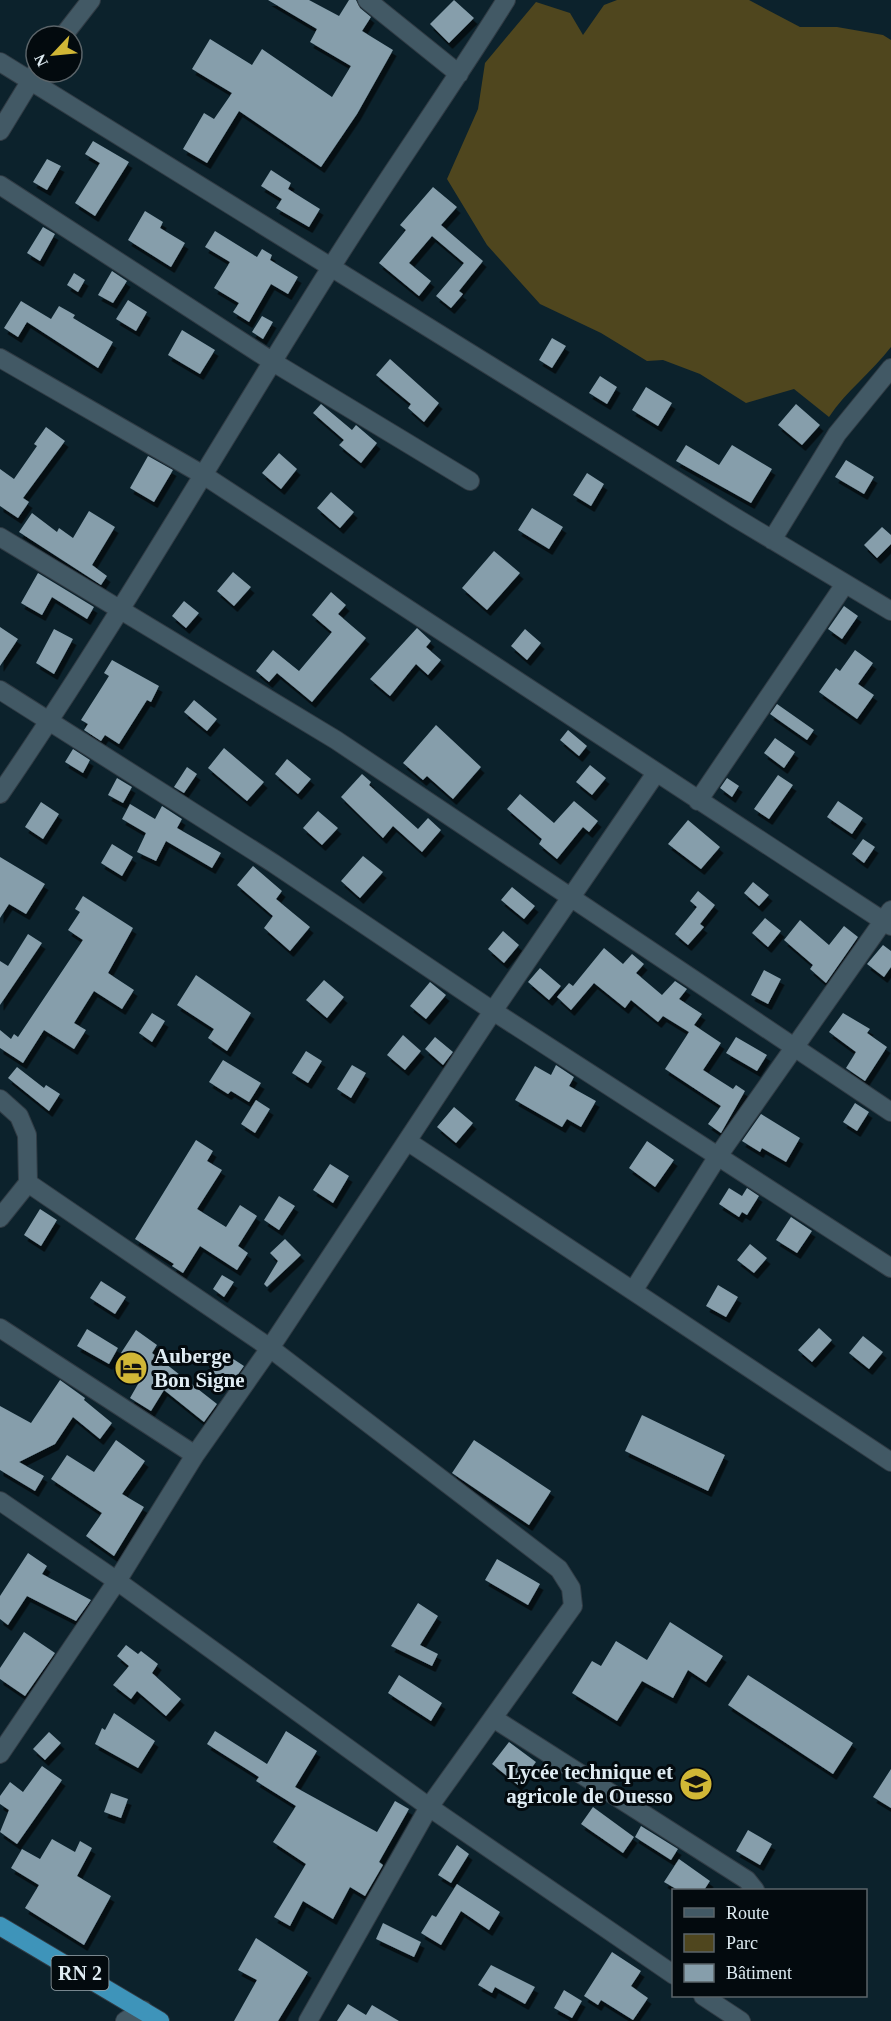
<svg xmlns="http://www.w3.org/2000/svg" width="891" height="2021" font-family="Georgia,serif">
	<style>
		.green { fill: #4f461e }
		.building { fill: #869eab; filter: url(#shadow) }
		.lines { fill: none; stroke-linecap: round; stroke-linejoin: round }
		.minor-casing { stroke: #313c45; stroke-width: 20 }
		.trunk-casing { stroke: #313c45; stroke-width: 20 }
		.minor { stroke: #425965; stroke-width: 18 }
		.trunk { stroke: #3e94ba; stroke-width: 18 }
		.labels { text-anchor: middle; stroke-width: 6; stroke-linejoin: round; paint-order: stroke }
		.shield { fill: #030a0e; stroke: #9ca8ae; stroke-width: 1.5 }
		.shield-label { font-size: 20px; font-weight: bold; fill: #deebf2 }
		.poi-label { font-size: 21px; font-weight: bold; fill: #deebf2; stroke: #030a0e; text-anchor: start }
	</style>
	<defs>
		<filter id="shadow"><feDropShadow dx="3.5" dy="6" stdDeviation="0" flood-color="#0009"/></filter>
	</defs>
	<rect width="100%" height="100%" fill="#0c222c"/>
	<!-- green -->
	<path class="green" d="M617,0H749L800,27H837L883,35L891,40V347C872,372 846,391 829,417L794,389L746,403L700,374L663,360L647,361L601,333L540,304L487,245L447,179L478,109L485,63L536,2L570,13L583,35L604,5Z"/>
	<!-- building -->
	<path class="building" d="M268,0H309L339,16L349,0H356L360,8L371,17L362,31L393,50L357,114L321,167L239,111L207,163L183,149L204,113L214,119L232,93L192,69L210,39L252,65L262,49L332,97L351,66L310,42L317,29Z
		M454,0L474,18L449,43L430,24Z
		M93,141L129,162L95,216L75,203L100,163L85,154Z
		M47,159L61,166L47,190L33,182Z
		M271,170L291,183L288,189L320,209L309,227L276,208L282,199L261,186Z
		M433,187L457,207L441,225L483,261L459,291L463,294L451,308L436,296L464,263L432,236L409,263L431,281L419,296L379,263L406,230L400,225Z
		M145,211L163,222L160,228L185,243L171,267L128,240Z
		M43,227L55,234L40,261L27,253Z
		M215,231L257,257L262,249L272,255L270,260L298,277L288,294L271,284L249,322L233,312L239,303L214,288L230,262L205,247Z
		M112,271L127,281L113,303L98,295Z
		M74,273L85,280L78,292L67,285Z
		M128,300L147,312L136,331L116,319Z
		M21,301L51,319L59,306L75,315L73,318L113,342L98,368L27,322L18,337L4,328Z
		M262,316L273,322L263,339L252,332Z
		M182,330L215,350L200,374L168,355Z
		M552,338L566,346L552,368L539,360Z
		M390,359L439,403L424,422L408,408L411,404L376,375Z
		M600,376L617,387L607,404L589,393Z
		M646,387L672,403L658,426L632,410Z
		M321,404L352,430L356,425L377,443L361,463L339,445L344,440L313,413Z
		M796,404L820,425L802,445L778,425Z
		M46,427L65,441L23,498L29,502L18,518L0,506V469L14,479L37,446L34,444Z
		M686,445L719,465L732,445L772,469L751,503L676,461Z
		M279,453L297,469L281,489L262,473Z
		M148,456L173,470L154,502L130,488Z
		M846,460L874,477L864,494L835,477Z
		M587,473L604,484L591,506L573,495Z
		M331,492L354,512L340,528L317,508Z
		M532,508L563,527L549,549L518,530Z
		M89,511L115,527L92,565L107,576L101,585L19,532L32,513L57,532L59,528L73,538Z
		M882,527L891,535V544L877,558L864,545Z
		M494,551L520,573L487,610L462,588Z
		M233,572L251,587L234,606L217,591Z
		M38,573L94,607L87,619L52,597L42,615L21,603Z
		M331,592L346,605L338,614L366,638L312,702L277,673L269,682L256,671L273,650L299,671L332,632L312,615Z
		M184,601L199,613L186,628L172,616Z
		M844,606L858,616L842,639L828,629Z
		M0,627L18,639L0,666Z
		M417,628L431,641L426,647L441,660L428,675L416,664L390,696L370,679Z
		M54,629L73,639L54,674L36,663Z
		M525,629L541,643L527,660L511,646Z
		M855,650L873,663L858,684L874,695L857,719L819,692L836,668L840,671Z
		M112,660L159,686L151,702L147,700L119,744L105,735L101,741L84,730L88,724L81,720L109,676L104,673Z
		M194,700L217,719L207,731L184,712Z
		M777,704L814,730L807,740L770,714Z
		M436,725L481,767L453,799L427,776L423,780L403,763Z
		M568,730L587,746L579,756L560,740Z
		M775,738L795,752L784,768L764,753Z
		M224,748L264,782L247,801L208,768Z
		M73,749L90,760L83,773L65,762Z
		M287,759L311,779L298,794L275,774Z
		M590,765L606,778L592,795L576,782Z
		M187,767L197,774L184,793L174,787Z
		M362,774L371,782L369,785L418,829L428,818L441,830L422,852L393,826L383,838L341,797Z
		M778,775L793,785L769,819L754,809Z
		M117,778L132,787L123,803L108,795Z
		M727,778L739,786L732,797L720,788Z
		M520,794L554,823L574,801L598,821L589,832L583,827L557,859L539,844L542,839L507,809Z
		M838,801L863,818L852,834L827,817Z
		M41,802L59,814L43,839L25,827Z
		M130,804L155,819L162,806L182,819L177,828L221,853L212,868L166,841L156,861L137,852L146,833L122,819Z
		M318,811L338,828L322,845L303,828Z
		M688,820L720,847L701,869L668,844Z
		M863,839L875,847L864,863L852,854Z
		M112,844L133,857L122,876L101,863Z
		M363,856L383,872L360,898L341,881Z
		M0,857L45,884L26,914L9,904L0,918Z
		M253,866L282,891L276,899L310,927L290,951L264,928L273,916L237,885Z
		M753,882L769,895L759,906L744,893Z
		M512,887L535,906L524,919L501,900Z
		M698,891L715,905L700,924L704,927L688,945L675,934L697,907L690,901Z
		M83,896L133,928L108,973L134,990L122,1009L94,991L74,1023L86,1030L74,1049L44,1030L23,1063L0,1048V1030L11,1039L14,1034L18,1037L83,940L68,930L80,912L75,909Z
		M765,918L781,931L768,947L752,933Z
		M800,920L829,945L844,926L858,937L826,983L810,969L813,965L784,940Z
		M503,931L519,945L504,963L488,949Z
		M28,934L42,943L0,1005V961L8,966Z
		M883,945L891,951V967L884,977L867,964Z
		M604,948L623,964L632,954L644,964L636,973L662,995L675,981L687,989L679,999L702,1014L694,1025L721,1043L703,1070L733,1089L736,1085L745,1091L721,1133L708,1124L721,1106L665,1069L689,1032L663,1016L658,1022L631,1000L625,1008L594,983L571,1010L557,997L569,983L573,986Z
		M540,968L561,986L549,1000L528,982Z
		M764,970L781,979L768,1004L751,995Z
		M196,975L251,1013L227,1051L208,1038L214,1029L177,1005Z
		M324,980L344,997L327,1018L306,1000Z
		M430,982L446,995L426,1019L410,1006Z
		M152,1013L165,1021L152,1042L139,1033Z
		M843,1013L870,1029L867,1033L887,1047L865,1081L846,1068L856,1052L829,1032Z
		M403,1035L421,1051L405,1070L387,1055Z
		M435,1037L453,1052L443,1065L425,1049Z
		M736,1037L767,1055L757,1071L726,1053Z
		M306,1051L322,1061L308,1083L292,1073Z
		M223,1060L261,1083L249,1102L231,1091L228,1094L209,1082Z
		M352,1065L366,1073L351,1098L337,1089Z
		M556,1065L574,1077L569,1086L596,1101L581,1127L567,1119L562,1127L515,1100L535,1066L551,1075Z
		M17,1067L44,1088L46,1085L60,1094L49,1111L8,1078Z
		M256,1100L270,1109L255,1133L241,1124Z
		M855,1103L869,1112L857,1131L843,1122Z
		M454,1107L473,1123L456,1143L437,1127Z
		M761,1114L800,1138L786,1162L762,1148L760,1152L742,1141Z
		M196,1140L213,1151L207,1161L222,1170L197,1209L226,1227L240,1205L257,1216L238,1246L248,1253L237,1270L200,1246L183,1273L172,1266L174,1264L135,1239Z
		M647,1141L674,1160L655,1187L629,1168Z
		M330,1164L349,1176L333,1203L313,1190Z
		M729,1188L742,1196L747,1188L759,1196L747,1215L742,1212L739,1217L719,1204Z
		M279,1196L295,1206L279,1230L264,1220Z
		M40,1209L57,1220L41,1246L24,1235Z
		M791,1217L812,1231L797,1253L776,1240Z
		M285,1239L301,1255L267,1287L264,1284L278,1261L270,1253Z
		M750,1244L767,1258L754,1273L737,1260Z
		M222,1275L234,1282L224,1297L213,1289Z
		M101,1281L126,1297L115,1314L90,1298Z
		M718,1285L738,1297L726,1317L706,1306Z
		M819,1328L832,1340L812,1362L798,1350Z
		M87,1329L118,1348L109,1364L77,1346Z
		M136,1330L157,1345L152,1353L217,1404L204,1422L164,1390L151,1411L130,1398L146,1370L121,1353Z
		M863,1336L883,1352L869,1369L849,1353Z
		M224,1353L244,1366L231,1384L212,1372Z
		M60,1380L85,1398L84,1400L112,1423L100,1439L73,1417L55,1444L19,1462L44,1476L35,1491L0,1470V1406L31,1423Z
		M642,1415L725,1455L708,1491L625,1451Z
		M116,1440L145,1461L122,1494L144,1507L114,1556L86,1536L102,1513L51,1479L67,1455L94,1472Z
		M474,1440L551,1491L529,1525L452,1473Z
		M28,1553L47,1566L42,1574L91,1600L76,1621L27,1596L8,1625L0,1619V1596Z
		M497,1559L540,1584L528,1605L485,1580Z
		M418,1603L438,1616L420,1645L438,1654L432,1666L391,1646Z
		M670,1622L723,1656L706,1682L688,1670L673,1698L642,1681L617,1721L572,1693L592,1661L601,1666L616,1641L647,1660Z
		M24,1632L55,1653L25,1696L0,1679V1668Z
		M126,1645L138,1654L141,1651L158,1664L152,1673L181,1699L166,1716L137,1691L131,1699L113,1685L129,1666L117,1656Z
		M399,1675L442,1703L431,1721L388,1693Z
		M748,1675L853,1743L833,1774L728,1705Z
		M114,1713L155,1741L138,1768L95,1744L102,1728L105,1730Z
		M215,1731L267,1764L286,1731L317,1751L295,1787L377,1832L395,1801L409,1809L379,1862L383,1865L365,1896L350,1887L333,1919L303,1901L290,1926L274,1917L306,1864L273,1842L296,1806L256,1781L259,1777L207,1744Z
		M49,1732L61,1743L45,1760L33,1749Z
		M509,1742L536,1762L518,1785L492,1764Z
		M42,1766L62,1780L17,1844L0,1832L9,1810L0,1804V1796L10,1782L23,1792Z
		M891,1769V1808L873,1797Z
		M111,1793L128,1799L121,1818L104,1812Z
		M593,1807L634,1837L623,1853L581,1824Z
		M641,1826L678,1849L671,1860L635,1837Z
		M748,1830L772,1844L760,1865L736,1851Z
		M52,1839L75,1852L80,1841L92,1848L77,1876L111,1896L84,1945L25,1908L39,1885L11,1868L22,1849L40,1859Z
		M457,1845L469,1854L451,1883L438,1875Z
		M679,1859L710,1881L704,1890H678L664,1882Z
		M457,1884L500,1912L489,1930L461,1911L441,1945L421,1933L432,1915L436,1917Z
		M383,1923L421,1942L414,1957L376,1939Z
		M256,1938L308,1972L278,2021H234L257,1980L238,1970Z
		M612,1952L641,1971L631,1986L648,1998L633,2020L601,2000L598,2005L584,1996Z
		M491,1965L535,1987L525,2004L495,1987L492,1993L478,1985Z
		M564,1990L582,2001L572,2018L554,2008Z
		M348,2004L366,2015L372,2005L399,2021H337Z"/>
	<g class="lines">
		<!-- minor casing -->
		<g class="minor-casing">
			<path id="minor" d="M367,0L459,74
				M63,36L91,0
				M0,62L736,518L891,611
				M0,131L36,72
				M0,185L273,362L470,481
				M0,358L205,476L891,926
				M0,537L336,740L891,1112
				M772,540L837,434L891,368
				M0,690L273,863L493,1011L891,1268
				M0,794C117,623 220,444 330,269C387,178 449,91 506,0
				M698,801L845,584
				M0,1099L19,1116L27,1135L28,1183L0,1218
				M407,1141L891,1462
				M28,1183L270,1348L559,1569L571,1588L573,1606L429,1807L308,2021
				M633,1291L718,1156L891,910
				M0,1328L195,1455
				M0,1501L117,1581L429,1807L674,1975
				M493,1718L747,1880L755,1890
				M0,1754L117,1581L195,1455L270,1348L493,1011L656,773
				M703,1996L741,2021
				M125,2021L143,2010"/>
		</g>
		<!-- trunk casing -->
		<g class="trunk-casing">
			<path id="trunk" d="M0,1926L160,2021"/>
		</g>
		<!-- minor -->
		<use href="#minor" class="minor"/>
		<!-- trunk -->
		<use href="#trunk" class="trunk"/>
	</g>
	<!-- icons -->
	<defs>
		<g id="hotel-disc" transform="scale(1.725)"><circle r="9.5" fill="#d1b736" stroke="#030a0e"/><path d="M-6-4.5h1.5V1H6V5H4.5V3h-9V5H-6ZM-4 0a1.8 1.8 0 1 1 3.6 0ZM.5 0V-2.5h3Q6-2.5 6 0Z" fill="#111"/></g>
		<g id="school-disc" transform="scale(1.725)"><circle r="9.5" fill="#d1b736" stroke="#030a0e"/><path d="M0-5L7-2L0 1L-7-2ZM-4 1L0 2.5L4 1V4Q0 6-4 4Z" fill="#111"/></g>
	</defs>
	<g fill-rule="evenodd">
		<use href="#hotel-disc" x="131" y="1368"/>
		<use href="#school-disc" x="696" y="1784"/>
	</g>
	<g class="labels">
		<!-- shield labels -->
		<rect class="shield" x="51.5" y="1956" width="57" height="34" rx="4.5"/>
		<g class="shield-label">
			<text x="80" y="1980">RN 2</text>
		</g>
		<!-- poi labels -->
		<g class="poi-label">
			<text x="154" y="1363">Auberge<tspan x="154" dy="24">Bon Signe</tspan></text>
			<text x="673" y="1779" text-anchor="end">Lycée technique et<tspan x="673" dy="24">agricole de Ouesso</tspan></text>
		</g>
	</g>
	<!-- legend -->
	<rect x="672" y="1889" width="195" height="108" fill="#030a0e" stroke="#5b6469" stroke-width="1.5"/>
	<rect x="684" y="1908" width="30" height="9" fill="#425965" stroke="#5b6469" stroke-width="1.5"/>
	<text x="726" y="1919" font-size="18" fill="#deebf2">Route</text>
	<rect x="684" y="1934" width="30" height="18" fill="#4f461e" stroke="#5b6469" stroke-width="1.5"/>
	<text x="726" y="1949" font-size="18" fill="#deebf2">Parc</text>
	<rect x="684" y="1964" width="30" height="18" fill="#869eab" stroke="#5b6469" stroke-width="1.5"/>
	<text x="726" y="1979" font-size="18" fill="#deebf2">Bâtiment</text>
	<!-- north arrow -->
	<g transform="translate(54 54) rotate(244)"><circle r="28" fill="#030a0e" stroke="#5b6469" stroke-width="1.5"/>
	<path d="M0-4.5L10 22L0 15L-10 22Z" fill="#d1b736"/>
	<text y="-9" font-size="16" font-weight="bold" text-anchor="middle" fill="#deebf2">N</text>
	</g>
</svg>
